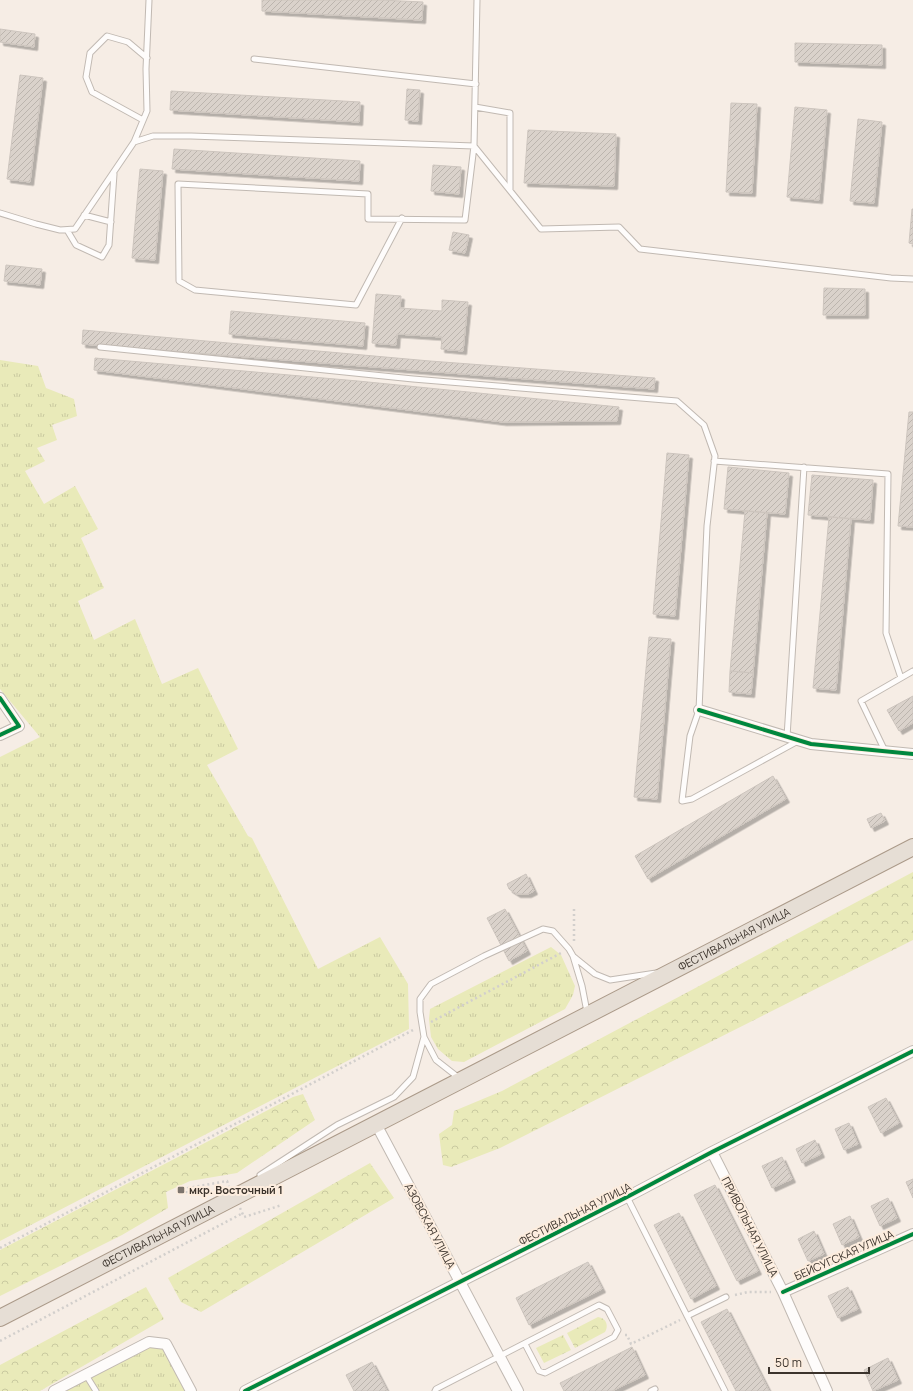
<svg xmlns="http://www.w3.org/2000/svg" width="913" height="1391" font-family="Manrope,sans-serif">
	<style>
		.grass { fill: url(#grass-tufts) }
		.forest { fill: url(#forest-crowns) }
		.building { fill: url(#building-hatch); stroke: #cdc5be; filter: url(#shadow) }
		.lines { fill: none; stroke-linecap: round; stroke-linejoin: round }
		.lane-casing { stroke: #c1b9b2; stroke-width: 7 }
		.street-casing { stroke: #c1b9b2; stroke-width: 12 }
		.primary-casing { stroke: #ab9a89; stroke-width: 18 }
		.path { stroke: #d2cfcc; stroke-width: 2.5; stroke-dasharray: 2 3; stroke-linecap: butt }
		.lane { stroke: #fefcfb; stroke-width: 5 }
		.street { stroke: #fefcfb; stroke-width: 10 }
		.primary { stroke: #e6ded5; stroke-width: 16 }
		.cycleway-casing { stroke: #fdedde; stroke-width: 6 }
		.cycleway { stroke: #00873e; stroke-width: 4 }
		.poi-dot { fill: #7c746d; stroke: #fdedde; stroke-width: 1.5 }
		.labels { text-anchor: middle; stroke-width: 4; stroke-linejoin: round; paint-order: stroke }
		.street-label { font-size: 11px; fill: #3b332c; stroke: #fdedde }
		.poi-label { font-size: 11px; font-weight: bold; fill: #3b332c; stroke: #fdedde; text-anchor: start }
	</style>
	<defs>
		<pattern id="grass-tufts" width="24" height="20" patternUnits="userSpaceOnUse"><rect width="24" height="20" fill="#e9eab9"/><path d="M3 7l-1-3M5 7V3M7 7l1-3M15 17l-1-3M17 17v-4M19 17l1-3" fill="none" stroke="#c9c99f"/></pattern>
		<pattern id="forest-crowns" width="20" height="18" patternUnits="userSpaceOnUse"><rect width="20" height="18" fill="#e9eab9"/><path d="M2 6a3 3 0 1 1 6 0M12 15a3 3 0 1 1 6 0" fill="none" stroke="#c9c99f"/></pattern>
		<pattern id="building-hatch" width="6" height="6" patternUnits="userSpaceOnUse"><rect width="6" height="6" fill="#dad2cb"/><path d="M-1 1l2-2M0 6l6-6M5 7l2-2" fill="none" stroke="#bcb5ae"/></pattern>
		<filter id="shadow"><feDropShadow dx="3.5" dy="3.5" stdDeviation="0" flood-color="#0004"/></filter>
	</defs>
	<rect width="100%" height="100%" fill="#f6ede5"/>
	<!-- grass -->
	<path class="grass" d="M0,360L38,366L46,388L74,399L77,416L52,425L57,440L37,448L45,461L25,471L44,504L75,486L98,529L81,538L104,588L78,601L94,640L135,619L162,684L198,668L238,749L207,765L248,836L252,838L318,969L380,937L408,984L409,1029L0,1241V757L40,737L0,689Z
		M551,947L561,955L575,986L573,995L565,1009L464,1062L452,1061L438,1049L431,1037L429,1019L430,1009Z
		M151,1346L165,1349L186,1391H61Z"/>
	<!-- forest -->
	<path class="forest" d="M913,872V940L500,1148L451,1167L443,1165L439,1134L452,1125L454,1111L502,1091Z
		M303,1094L315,1120L237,1173L190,1181L166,1192L168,1208L122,1235L0,1296V1250L293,1097Z
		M370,1163L394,1198L201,1312L181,1302L168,1278Z
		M146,1287L164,1319L40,1391H0V1365Z
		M598,1317C606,1318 609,1325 605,1332L575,1348L567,1333Z
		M563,1335L571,1350L544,1363L536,1348Z"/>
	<!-- building -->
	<path class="building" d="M262,0H381L423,2L422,20L262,11Z
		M0,29L35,34L34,47L0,42Z
		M795,43L882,45V65L795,62Z
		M20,75L43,78L30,182L7,179Z
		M407,89L420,90L418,121L405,120Z
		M171,91L360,102L359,122L170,110Z
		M731,103L757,104L752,193L726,192Z
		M795,107L827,110L819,200L787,197Z
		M858,119L882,122L874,203L850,201Z
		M528,130L616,134L614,186L524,183Z
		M174,149L360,161L359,181L172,169Z
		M433,165L461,167L459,194L431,191Z
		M140,169L163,171L155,260L132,258Z
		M912,209H913V244L909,243Z
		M453,232L469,235L465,253L449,250Z
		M6,265L42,269L40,285L4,281Z
		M824,288L865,289V315H823Z
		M376,294L401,296L400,308L442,311V300L468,302L463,351L441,349L442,337L397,334L396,345L372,343Z
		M231,311L365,323L363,346L229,334Z
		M83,330L430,361L655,378L654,389L82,344Z
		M95,358L358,381L619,407L617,421L503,422L94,370Z
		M909,412H913V527L898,526Z
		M667,453L689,455L675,616L653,614Z
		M728,467L789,473L785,514L724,509Z
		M812,475L873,480L870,520L808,515Z
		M745,511L767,513L753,673L730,671Z
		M829,517L851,519L836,690L813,688Z
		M649,637L671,639L657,799L634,797Z
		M730,671L753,673L751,694L729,692Z
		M913,696V723L899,731L887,710Z
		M773,776L786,799L648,879L635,856Z
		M881,813L885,821L871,828L867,819Z
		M526,874L534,891L528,894H517L509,889L507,884Z
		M505,909L527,951L509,961L487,918Z
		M886,1098L899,1123L881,1133L868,1107Z
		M849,1123L858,1144L844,1150L835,1129Z
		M815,1140L821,1154L802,1163L796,1149Z
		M782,1157L792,1179L772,1188L762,1166Z
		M913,1179V1198L906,1182Z
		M715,1185L758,1271L737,1281L694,1195Z
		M888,1198L897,1218L880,1226L871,1206Z
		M679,1213L716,1286L691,1299L654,1225Z
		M850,1216L859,1237L842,1245L833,1224Z
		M814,1231L824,1254L808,1261L798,1239Z
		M588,1262L602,1289L529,1325L516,1298Z
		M848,1287L858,1309L838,1318L828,1296Z
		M727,1309L769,1391H736L701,1322Z
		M632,1347L645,1375L612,1391H564L560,1383Z
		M888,1358L898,1380L873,1391L864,1370Z
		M372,1362L387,1391H354L346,1375Z"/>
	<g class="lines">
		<!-- lane casing -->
		<g class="lane-casing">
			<path id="lane" d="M254,59L476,84
				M475,107L510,113V190
				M143,120L92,92L86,77L90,53L107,36L128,42L147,58
				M134,142L153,136H191L474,146L541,229L619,227L640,249L891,278L913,279
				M0,213L36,224L60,230L75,229L134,142L147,111L146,69L149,0
				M84,215L111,222
				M402,218L356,305L195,290L179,281L178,184L368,194V219L465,220L474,146L477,0
				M67,230L76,245L102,257L109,245L114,174
				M100,347L413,379L677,401L704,425L715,456L707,526L699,710L690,736L682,801L692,799L798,741
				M714,461L888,474L886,633L901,678
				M787,737L804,467
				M885,751L861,701L913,671
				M574,957L595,974L610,980L656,973
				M424,1037L436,1060L459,1078
				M260,1175L337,1125L394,1097L413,1077L424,1037L420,1012V999L431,984L484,956L543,929L553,931L569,949L573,956L582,986L587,1012
				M627,1197L725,1391
				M687,1316L726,1297
				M86,1375L96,1391
				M435,1391L436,1389L599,1305L607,1309L618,1330L614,1337L545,1373L539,1371L525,1344
				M651,1391L655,1389"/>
		</g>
		<!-- street casing -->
		<g class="street-casing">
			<path id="street" d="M0,698L19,726L0,735
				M699,710L811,744L913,754
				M376,1124L518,1391
				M712,1152L783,1292L827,1391
				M783,1292L913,1234
				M54,1391L149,1342L166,1344L191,1391
				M245,1391L627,1197L712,1152L913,1051"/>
		</g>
		<!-- primary casing -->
		<g class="primary-casing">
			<g id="primary">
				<path id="s1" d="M0,1318L913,847"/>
			</g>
		</g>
		<!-- path -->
		<path class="path" d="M574,941V908
			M431,1022L561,953
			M186,1193L188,1188L227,1181L229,1186
			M240,1208L244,1217L282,1205
			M0,1248L415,1029
			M735,1295L748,1292H771
			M625,1335H627L631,1344L680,1320
			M0,1341L243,1213"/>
		<!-- lane -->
		<use href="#lane" class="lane"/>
		<!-- street -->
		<use href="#street" class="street"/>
		<!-- primary -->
		<use href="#primary" class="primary"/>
		<!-- cycleway casing -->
		<g class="cycleway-casing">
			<path id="cycleway" d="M0,698L19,726L0,735
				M699,710L811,744L913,754
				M783,1292L913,1234
				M245,1391L627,1197L712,1152L913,1051"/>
		</g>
		<!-- cycleway -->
		<use href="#cycleway" class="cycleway"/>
	</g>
	<!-- markers -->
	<rect class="poi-dot" x="177" y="1186" width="8" height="8" rx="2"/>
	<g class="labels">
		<!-- street labels -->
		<g class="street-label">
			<text dy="4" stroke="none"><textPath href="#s1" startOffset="826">ФЕСТИВАЛЬНАЯ УЛИЦА</textPath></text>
			<text transform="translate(575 1214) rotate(-27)" y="4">ФЕСТИВАЛЬНАЯ УЛИЦА</text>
			<text transform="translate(430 1226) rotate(62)" y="4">АЗОВСКАЯ УЛИЦА</text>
			<text transform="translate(750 1227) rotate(63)" y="4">ПРИВОЛЬНАЯ УЛИЦА</text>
			<text dy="4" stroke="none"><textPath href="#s1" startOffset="178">ФЕСТИВАЛЬНАЯ УЛИЦА</textPath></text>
			<text transform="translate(844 1255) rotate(-24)" y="4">БЕЙСУГСКАЯ УЛИЦА</text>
		</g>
		<!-- poi labels -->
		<g class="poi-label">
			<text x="189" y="1194">мкр. Восточный 1</text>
		</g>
	</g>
	<!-- scale -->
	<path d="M769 1367v6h100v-6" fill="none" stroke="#3b332c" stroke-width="2"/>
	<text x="775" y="1367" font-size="12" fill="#3b332c" stroke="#fdedde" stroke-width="3" paint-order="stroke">50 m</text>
</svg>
